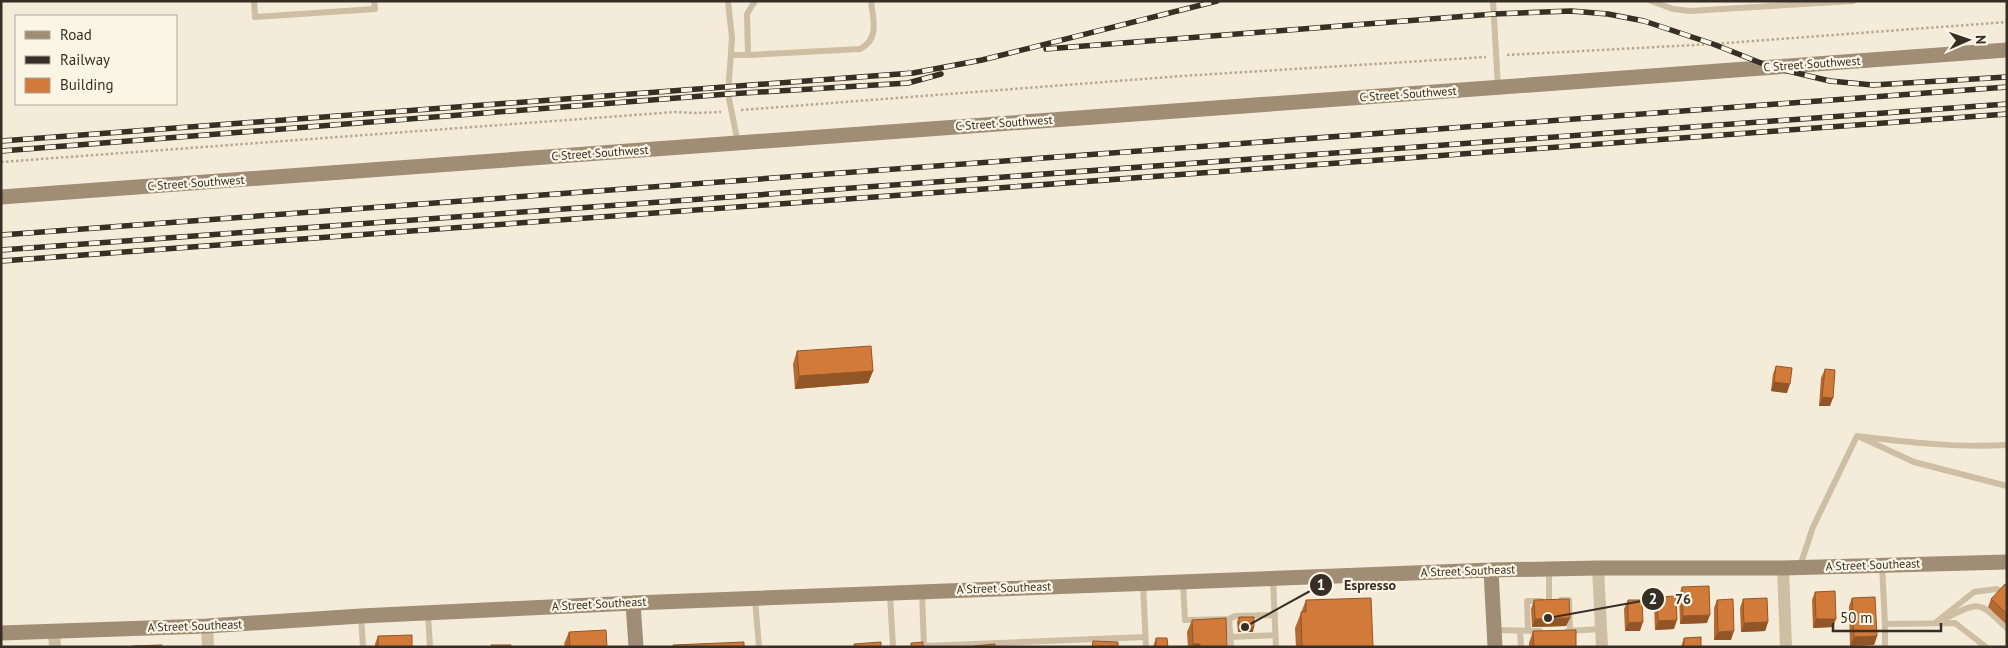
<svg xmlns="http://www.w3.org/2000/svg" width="2008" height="648" font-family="'PT Sans',sans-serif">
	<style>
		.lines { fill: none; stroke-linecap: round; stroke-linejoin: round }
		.path { stroke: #b9a88e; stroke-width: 2.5; stroke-dasharray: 2.5 2.5; stroke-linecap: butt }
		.lane { stroke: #cdbea4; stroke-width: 6 }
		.street { stroke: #cdbea4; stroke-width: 12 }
		.secondary { stroke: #a08d75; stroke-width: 15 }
		.rail-casing { stroke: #372f26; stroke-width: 5.5 }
		.rail { stroke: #fbf5e5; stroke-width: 4; stroke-dasharray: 11; stroke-linecap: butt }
		.wall { fill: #b46931 }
		.shaded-wall { fill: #925528 }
		.building { fill: #d17a39; stroke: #925528 }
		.labels { text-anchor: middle; stroke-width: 4.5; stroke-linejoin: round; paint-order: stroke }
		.street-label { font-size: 12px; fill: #372f26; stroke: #fbf5e5 }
		.leader { fill: none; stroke: #372f26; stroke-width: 2 }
		.callout-dot { fill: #372f26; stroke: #fbf5e5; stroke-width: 2 }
		.mark-label { font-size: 15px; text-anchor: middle; font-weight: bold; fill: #fff }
		.callout-label { font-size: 14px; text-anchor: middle; font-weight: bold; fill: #372f26; stroke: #fbf5e5; stroke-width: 4.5; stroke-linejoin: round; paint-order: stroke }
	</style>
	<rect width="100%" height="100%" fill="#f4ecd9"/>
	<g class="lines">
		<!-- path -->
		<path class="path" d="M1507,55L1713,44L2007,22
			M741,110L1182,76L1486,57
			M1,162L675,112L696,113L721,112"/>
		<!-- lane -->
		<path class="lane" d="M254,1L255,17L375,9L374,1
			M728,1L732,38L728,94L738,143
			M1493,1L1498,87
			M1651,1L1673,9L1690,11L1853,1
			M731,55H748L747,14L755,1
			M748,55L860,49C880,39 873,19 871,1
			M1862,438L1914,462L2007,486
			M1882,565L1885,624L1955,623L1986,647
			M1800,566L1813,527L1857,436C1906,442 1957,448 2007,445
			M1549,570V607
			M1273,579L1276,647
			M1143,583L1146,647
			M1183,583L1185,620L1229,619L1231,647
			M922,593L924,647
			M890,594L893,647
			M755,599L759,647
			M1561,600H1569L1570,630
			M428,614L430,647
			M361,616L363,647
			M1946,618C1982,600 1978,602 2007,628
			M1229,619L1235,616L1275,615
			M1935,623L1974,592L1997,589L2007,595
			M1885,624V647
			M1495,630L1540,631
			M1520,631L1521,647
			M1528,631L1527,601H1541
			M1568,631L1601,629
			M1230,637L1275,635
			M924,646L1145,637"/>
		<!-- street -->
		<path class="street" d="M1598,568L1602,647
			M1783,568L1786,647
			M207,626L208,647
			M54,631L55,647"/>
		<!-- secondary -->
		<path class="secondary" d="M1,197L2007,50
			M1491,570L1495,647
			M633,603L636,647
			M1,633L207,626L361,616L633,603L1491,570L1598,568H1783L2007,562"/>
		<!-- rail casing -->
		<g class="rail-casing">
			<path id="rail" d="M1046,49L1494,14L1571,11L1608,14L1644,21L1713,44L1771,67L1830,81L1873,85L2007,77
				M1,141L913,73L982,60L1217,1
				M1,151L728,94L908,83L941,74
				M1,235L2007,87
				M1,250L2007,104
				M1,261L2007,114"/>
		</g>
		<!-- rail -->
		<use href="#rail" class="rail"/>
	</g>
	<!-- wall -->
	<path class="wall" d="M797,351L873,371L868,383L795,389L793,364Z
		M1776,366L1787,393L1771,391L1773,374Z
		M1825,369L1830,406H1819L1821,378Z
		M2007,585V625L1988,607L1991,599Z
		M1682,587L1707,623L1680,624L1679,595Z
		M1815,592L1833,627L1813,628L1812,600Z
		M1657,597L1674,629L1655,630L1654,605Z
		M1852,598L1877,636L1874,645L1850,646L1849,606Z
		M1743,599L1768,622L1765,631L1741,632L1740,608Z
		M1306,600L1373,647H1296L1295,628Z
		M1534,600L1570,618L1566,626L1532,627L1531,609Z
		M1628,600L1640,631H1625L1624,609Z
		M1717,600L1731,640H1714V608Z
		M1239,617L1253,632H1238L1237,622Z
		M1192,620L1227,647H1188L1187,632Z
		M1533,631L1576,647H1529V643Z
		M569,632L607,647H565L564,644Z
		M378,636L412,647H375V644Z
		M1156,638L1168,647H1153Z
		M1684,638L1701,647H1681Z"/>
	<!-- shaded-wall -->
	<path class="shaded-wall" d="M873,371L868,383L795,389L799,376Z
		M1774,382L1790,384L1787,393L1771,391Z
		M1822,397L1833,398L1830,406H1819Z
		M1710,615L1707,623L1680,624L1683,616Z
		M1570,618L1566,626L1532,627L1535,619Z
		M1816,619H1836L1833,627L1813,628Z
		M1677,620L1674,629L1655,630L1658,621Z
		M1643,622L1640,631H1625L1628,623Z
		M1768,622L1765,631L1741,632L1744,623Z
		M1254,627L1253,632H1238L1239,628Z
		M1734,631L1731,640H1714L1718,632Z
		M1877,636L1874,645L1850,646L1854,637Z
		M1193,644H1200L1199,647H1192Z"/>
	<!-- building -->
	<path class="building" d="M871,346L873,371L799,376L797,351Z
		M1776,366L1792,368L1790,384L1774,382Z
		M1825,369L1835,370L1833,398L1822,397Z
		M2005,584L2007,585V614L1991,599Z
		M1709,586L1710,615L1683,616L1682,587Z
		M1835,591L1836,619H1816L1815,592Z
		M1676,596L1677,620L1658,621L1657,597Z
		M1875,597L1877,636L1854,637L1852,598Z
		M1371,598L1373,647H1302L1301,612H1306V600Z
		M1767,598L1768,622L1744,623L1743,599Z
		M1569,599L1570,618L1535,619L1534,600Z
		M1733,599L1734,631L1718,632L1717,600Z
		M1628,600H1642L1643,622L1628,623Z
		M1239,617H1254V627L1239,628Z
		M1226,618L1227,647H1200V644H1193L1192,620Z
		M606,630L607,647H570L569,632Z
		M1576,630V647H1534L1533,631Z
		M412,635V647H378V636Z
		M1701,637V647H1684V638Z
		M1156,638H1167L1168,647H1156Z
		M1093,641L1118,642V647H1092Z
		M744,642V647H673V645Z
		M881,642V647H854V644Z
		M923,642V647H911V643Z
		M995,644V647H974V646Z
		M162,645V647H132V646Z
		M491,645H511V647H491Z"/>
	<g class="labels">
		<!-- street labels -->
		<g class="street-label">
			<text transform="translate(1812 64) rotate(-4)" y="4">C Street Southwest</text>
			<text transform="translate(1408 94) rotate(-4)" y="4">C Street Southwest</text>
			<text transform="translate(1004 123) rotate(-4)" y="4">C Street Southwest</text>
			<text transform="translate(600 153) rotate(-4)" y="4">C Street Southwest</text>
			<text transform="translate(196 183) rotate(-4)" y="4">C Street Southwest</text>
			<text transform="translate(1873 565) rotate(-2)" y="4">A Street Southeast</text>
			<text transform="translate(1468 571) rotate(-2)" y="4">A Street Southeast</text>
			<text transform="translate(1004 588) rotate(-2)" y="4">A Street Southeast</text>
			<text transform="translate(599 604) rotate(-3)" y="4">A Street Southeast</text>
			<text transform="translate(195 626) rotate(-2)" y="4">A Street Southeast</text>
		</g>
	</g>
	<!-- callouts -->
	<path class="leader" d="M1245 627L1321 585M1548 618L1653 599"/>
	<g class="callout-dot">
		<circle cx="1245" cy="627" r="5"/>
		<circle cx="1548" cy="618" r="5"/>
		<circle cx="1321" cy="585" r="12"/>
		<circle cx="1653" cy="599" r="12"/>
	</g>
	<g class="mark-label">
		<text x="1321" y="590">1</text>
		<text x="1653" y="604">2</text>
	</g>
	<g class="callout-label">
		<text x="1370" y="590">Espresso</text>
		<text x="1683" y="604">76</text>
	</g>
	<!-- border -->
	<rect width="2008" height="648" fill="none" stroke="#372f26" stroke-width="5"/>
	<!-- legend -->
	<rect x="15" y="15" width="162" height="90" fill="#fbf5e5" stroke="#ada699"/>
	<rect x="25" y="31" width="25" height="8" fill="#a08d75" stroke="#ada699"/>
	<text x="60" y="40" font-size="15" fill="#372f26">Road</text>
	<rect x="25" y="56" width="25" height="8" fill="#372f26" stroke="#ada699"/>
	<text x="60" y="65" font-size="15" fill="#372f26">Railway</text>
	<rect x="25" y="78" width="25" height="15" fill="#d17a39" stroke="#ada699"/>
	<text x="60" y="90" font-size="15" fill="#372f26">Building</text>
	<!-- north arrow -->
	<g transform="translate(1968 40) rotate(88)" stroke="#fbf5e5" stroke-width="4" paint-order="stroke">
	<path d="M0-4L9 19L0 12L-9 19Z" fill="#372f26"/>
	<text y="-8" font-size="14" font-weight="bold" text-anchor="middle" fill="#372f26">N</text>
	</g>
	<!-- scale -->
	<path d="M1833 623v8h108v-8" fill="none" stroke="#372f26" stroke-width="2.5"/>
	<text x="1840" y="623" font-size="15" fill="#372f26" stroke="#fbf5e5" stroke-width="4" paint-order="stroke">50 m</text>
</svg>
